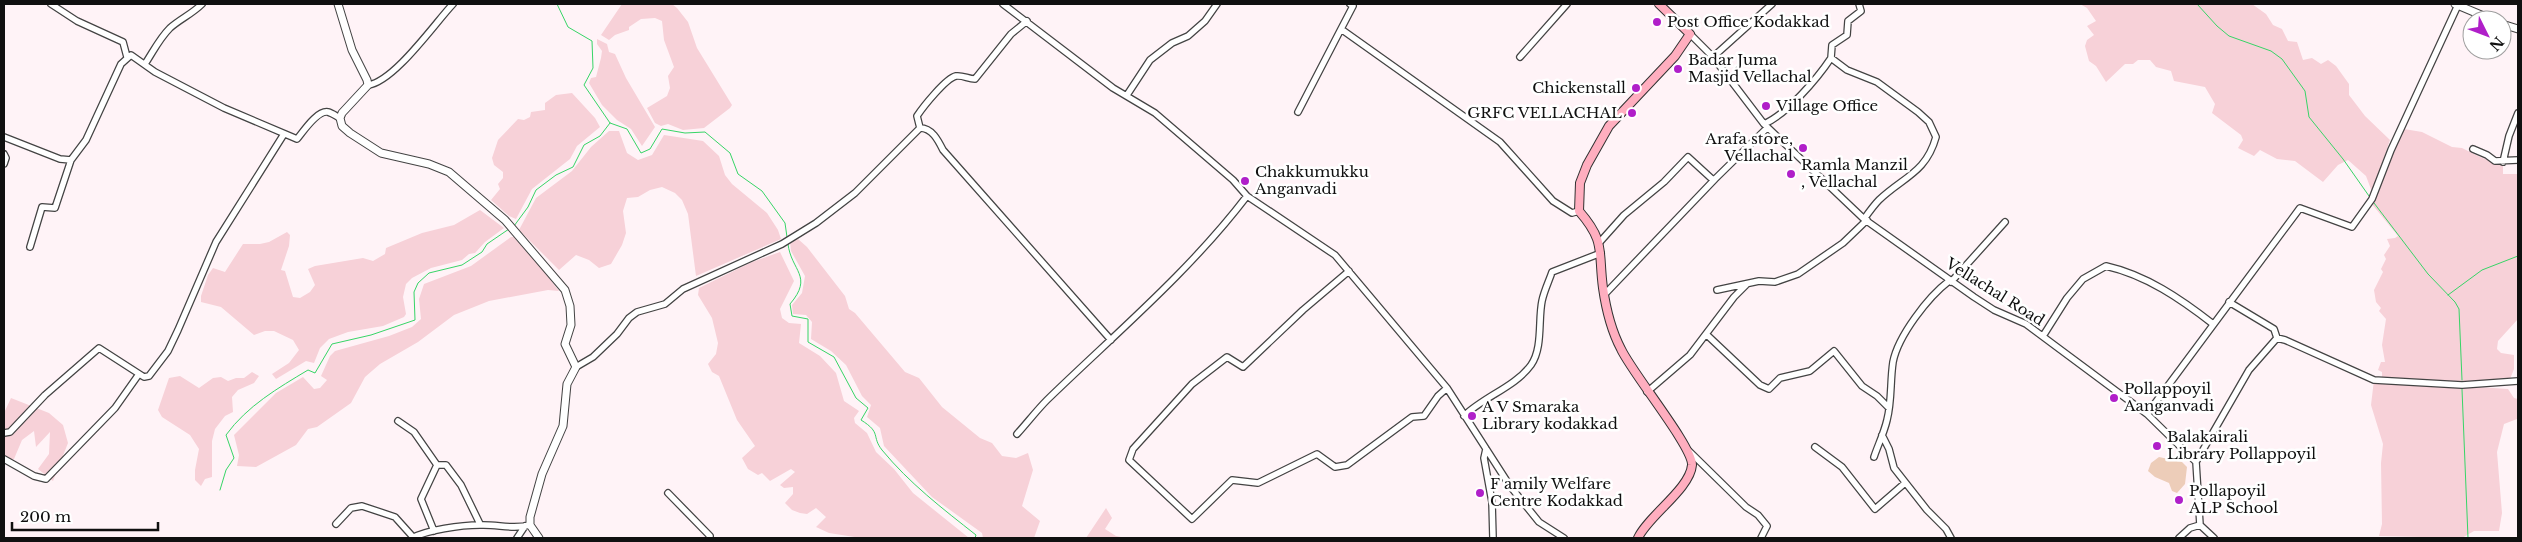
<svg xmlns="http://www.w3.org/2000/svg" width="2522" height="542" font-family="'Libre Baskerville',serif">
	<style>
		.farmland { fill: #f7d1d8 }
		.green { fill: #edcdb9 }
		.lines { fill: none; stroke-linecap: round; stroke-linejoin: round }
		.stream { stroke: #37d567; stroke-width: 1 }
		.minor-casing { stroke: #434343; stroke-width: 8 }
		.tertiary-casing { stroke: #434343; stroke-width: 9 }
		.secondary-casing { stroke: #323232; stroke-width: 10 }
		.minor { stroke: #fff; stroke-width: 5.5 }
		.tertiary { stroke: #fff; stroke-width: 7 }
		.secondary { stroke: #ffaebf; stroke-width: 8 }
		.poi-dot { fill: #b01fc9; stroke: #fff; stroke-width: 2 }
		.labels { text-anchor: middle; stroke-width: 5; stroke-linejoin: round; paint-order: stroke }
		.poi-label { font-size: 15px; fill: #101010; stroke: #fff; text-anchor: start }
		.street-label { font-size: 15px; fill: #101010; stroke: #fff }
	</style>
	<rect width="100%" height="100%" fill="#fff3f7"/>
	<!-- farmland -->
	<path class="farmland" d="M622,4H672L677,8L688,22L697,48L732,105L730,108L704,128L683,130L668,124L661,126L655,123L647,108L667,96L670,88L668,76L674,67L664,40L662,21L655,18L641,19L629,27V30L615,35L609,40L601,35Z
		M2080,4H2252L2266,14L2273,25L2282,29L2288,41L2297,42L2303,60L2312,58L2321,64L2328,60L2336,66L2349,84V95L2365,116L2390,140L2372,192L2366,176L2348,160L2338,165L2323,182L2295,161L2277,159L2260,150L2254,156L2238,148L2243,140L2241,135L2212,113L2215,104L2205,87L2174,81L2171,71L2156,67L2150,60H2138L2133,64H2125L2106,82L2096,66L2089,61L2085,46L2087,40L2094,35L2087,26L2096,21L2087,8Z
		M597,39L607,44L609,52L615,54L626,78L655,127L642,146L631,129L617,120L602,105L589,83L591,78L596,77L601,58L602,51L597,44Z
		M572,93L595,118L600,127L577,146L570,159L532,189L516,219L509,216L491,200L500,189L498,184L503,178V172L494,165L492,158L498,140L518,119L524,120L530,117L531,112L545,110V103L556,95Z
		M2404,129L2422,132L2452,147L2462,148L2480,157L2503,165V174H2518V319L2498,341L2497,349L2501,353L2514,355V369L2510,379L2449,384L2382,380V372L2378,370L2381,362H2385L2382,345L2386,319L2379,311L2381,308L2376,302L2374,290L2383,272L2381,269L2386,259L2384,255L2390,246L2387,239L2395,238L2398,236L2371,203Z
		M609,131H619L627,153L638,160L652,155L664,135L703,141L719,156L725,175L732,184L767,213L778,230L781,239L696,276L688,214L682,200L675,193L662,187L650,190L638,197L627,198L623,211L626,233L622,245L611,264L599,268L589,260L576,255L559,270L519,230L536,198L572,171L591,147Z
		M480,210L504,228L485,242L475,253L469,254L462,260L431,268L412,278L406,284L403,297L406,314L404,317L383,326L348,332L329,339L320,348L314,363L306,361L276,379L272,374L289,363L299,350L293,340L274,331H265L254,335L221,307L201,302V296L208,275L213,268L225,272L243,244H260L269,242L287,232L290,235L289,246L281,270L285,271L293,297L300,298L310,292L315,285L308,269L315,266L363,258L373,261L385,254L386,248L422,233L454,225Z
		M511,237H514L543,270L559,291L548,290L489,301L454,315L418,342L380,364L365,377L351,403L317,427L308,429L296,445L256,467L237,466L239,455L234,435L276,393L303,377L314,389L320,388L327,380L321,376L330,356L335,351L389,336L412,327L421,319L419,299L424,284L471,266Z
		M798,239L807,247L845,296L849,309L855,313L905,372L919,378L942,407L980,438L992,443L1002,456L1016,458L1028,453L1033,470L1022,506L1040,521L1034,538H983L982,533L932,497L884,446L880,428L867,417L871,405L862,396L846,365L831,351L811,339L812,322L806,315L793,314L792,305L802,293L805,276L791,251L790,242Z
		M780,252L794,281L780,309L782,318L789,323L801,324L799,343L820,356L836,373L844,401L859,411L854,418L855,423L867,433L876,452L894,469L913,493L969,538H861L829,533L816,527L826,517L816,508L807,514L800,513L792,510L785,503L793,494V487L784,488L780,485L795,472L791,469L770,481L762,473L758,475L748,469L742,458L755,446L737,420L719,376L712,372L708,364L716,354L718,343L712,318L698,295L699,288L752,262Z
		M252,372L259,376L254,383L238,390L232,397L233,412L225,416L215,429L212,441V477L205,479L201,486L195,480V470L199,449L190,435L162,417L158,410L169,378L180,376L199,388L213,378L221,377L228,381L236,378H244Z
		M2374,380L2508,389L2514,398L2518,399V415L2517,419L2504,424L2497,452L2502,513L2499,531H2474L2462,538L2379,536L2382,524L2381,463L2383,444L2371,405Z
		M11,398L49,413L63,425L68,443L53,481L38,469L49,454L50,432L36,447L34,431L22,440L14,459H4V413Z
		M1106,508L1112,518L1105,529L1116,536L1126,538H1086Z"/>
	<!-- green -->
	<path class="green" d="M2159,457L2182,462L2187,467L2185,484L2177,493L2172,491L2169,483L2155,477L2148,471L2151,463Z"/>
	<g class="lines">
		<!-- stream -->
		<path class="stream" d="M557,4L568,27L592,41L593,68L584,85L610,123L627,129L641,153L650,149L662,129L685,133L705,132L730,153L738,174L762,191L785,223L787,237
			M2197,4L2217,26L2229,36L2271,51L2282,59L2305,91L2309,117L2343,159L2369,196
			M2374,203L2428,274L2455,302L2459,309L2462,380
			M514,226L528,207L536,190L556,175L573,167L584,145L600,136L610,123
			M788,244C791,271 814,276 790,304L792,316L808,319V342L834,357L856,398L868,408L861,420C882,433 871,436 882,450C909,483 943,509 976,535L975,538
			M2448,295L2482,270L2518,256
			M2462,389L2468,538
			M220,490L226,470L234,458L226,435C247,406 278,388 308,370L315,373L332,344L371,335L415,320L414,292L418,283L429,273L462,265L482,252L487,244L509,229"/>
		<!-- minor casing -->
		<g class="minor-casing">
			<path id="minor" d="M51,4L77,21L123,42L127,57
				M1003,4L1113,88L1155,113L1233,180L1247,196L1335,255L1447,388L1510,486L1539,522L1564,538
				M1350,4L1353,6L1341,29L1500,142L1553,201L1572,213L1579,211
				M1690,34L1713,57L1764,124L1864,219L1974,297L1994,310L2026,324L2147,414L2196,462L2200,525L2214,538
				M1520,57L1567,4
				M1713,57L1772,4
				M1831,58L1832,45L1847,35L1848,21L1861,11L1859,4
				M145,64C153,52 159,39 170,28C180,19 192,14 202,4
				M368,85C394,82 435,23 453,4
				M1127,95L1150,60L1172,43L1188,36L1205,21L1217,4
				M1298,112L1341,29
				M1764,124C1787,114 1817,79 1831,58L1847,70L1877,82L1918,112L1929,122L1936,137C1926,173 1903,177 1879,200C1874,205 1869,212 1864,219
				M920,128L917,116C923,107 946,78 956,76C963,75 968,79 975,79L1011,34L1027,21
				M4,137L60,159L71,160L86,140L121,64L131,55L155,72L224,108L297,139C303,132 317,110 328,112C332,113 336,116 340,118
				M2473,149L2487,155L2495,161L2518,160
				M4,154L6,158L4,164
				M2503,162L2509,136L2518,113
				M1599,243L1624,215L1664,182L1688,157L1712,179H1715L1767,128
				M30,247L42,207L55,208L71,160
				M1349,271L1303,310L1243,367L1227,357L1192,384L1133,449L1129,460L1192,519L1232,480L1258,483L1317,454L1335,467L1347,465L1412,417L1424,416L1438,396L1447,388
				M1951,282L2005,222
				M1717,290L1759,281L1775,282L1798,274L1843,243L1867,220
				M1604,295L1715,179
				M2229,302L2274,329L2277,338
				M1707,335L1760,385L1769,389L1780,378L1810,371L1834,351L1862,386L1877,396L1889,408
				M2043,336L2067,298L2083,279L2106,266C2146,275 2181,299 2213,324
				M576,367L593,357L617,334L629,318L637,312L665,304L683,289L782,244L816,223L855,193L920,128C932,128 938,140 943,150L1111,340
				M1647,392L1690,355L1734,297L1747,284
				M2147,414L2300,208L2352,227L2372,199L2391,150L2458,5
				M1464,416C1483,397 1515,387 1531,365C1543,348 1538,320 1542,301C1544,291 1549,281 1552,272L1601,253
				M398,421L414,432L437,465H446L461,485L480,524
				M4,433L10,432L45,395L99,348L144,377L149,376L168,351L178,330L216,242L284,134
				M1017,434C1027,423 1037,410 1047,400C1115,334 1189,272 1247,196
				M1882,435L1889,449L1894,468L1927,510L1946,529L1951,538
				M1815,447L1842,467L1875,509L1905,483
				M1486,449L1484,458L1492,502L1493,538
				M1689,451L1746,507L1758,515L1767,526L1761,538
				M1874,457C1878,445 1884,433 1887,420C1892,401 1890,382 1893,362C1898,336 1928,297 1949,281
				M4,459L34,476L46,479L115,408L139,374
				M2196,462L2249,370L2277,338L2285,340L2374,380L2462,385L2518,381
				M668,493L710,536L709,538
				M336,524L351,508L362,506L395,517L413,537
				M434,531L421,499L437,465
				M412,538C427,530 461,525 480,525C498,524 512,530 530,525
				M517,538L525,526
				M2179,538L2190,528L2200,525"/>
		</g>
		<!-- tertiary casing -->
		<g class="tertiary-casing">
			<path id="tertiary" d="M338,4L352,50L367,80L368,85L342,113L340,118L342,126L350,133L381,153L429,164L449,172L505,220L565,290L570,306L571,325L565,344L576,367L567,384L563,426L542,474L530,517V525L539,538
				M2455,4L2493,20
				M2502,24L2518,29"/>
		</g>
		<!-- secondary casing -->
		<g class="secondary-casing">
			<path id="secondary" d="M1638,538C1648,516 1690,489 1692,465C1693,447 1632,373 1621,349C1611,330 1606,309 1603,288C1598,251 1606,242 1579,211L1580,183L1587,165L1609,126L1675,56L1690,34L1659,4"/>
		</g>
		<!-- minor -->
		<use href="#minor" class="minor"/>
		<!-- tertiary -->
		<use href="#tertiary" class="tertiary"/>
		<!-- secondary -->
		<use href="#secondary" class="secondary"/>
	</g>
	<!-- markers -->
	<g class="poi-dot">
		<circle cx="1657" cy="22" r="5"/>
		<circle cx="1678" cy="69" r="5"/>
		<circle cx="1636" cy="88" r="5"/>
		<circle cx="1766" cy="106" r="5"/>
		<circle cx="1632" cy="113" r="5"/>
		<circle cx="1803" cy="148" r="5"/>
		<circle cx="1791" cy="174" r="5"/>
		<circle cx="1245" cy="181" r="5"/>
		<circle cx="2114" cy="398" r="5"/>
		<circle cx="1472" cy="416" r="5"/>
		<circle cx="2157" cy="446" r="5"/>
		<circle cx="1480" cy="493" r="5"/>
		<circle cx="2179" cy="500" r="5"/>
	</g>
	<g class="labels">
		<!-- poi labels -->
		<g class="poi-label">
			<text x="1667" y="27">Post Office Kodakkad</text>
			<text x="1688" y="65">Badar Juma<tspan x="1688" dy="17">Masjid Vellachal</tspan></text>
			<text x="1626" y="93" text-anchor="end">Chickenstall</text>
			<text x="1776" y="111">Village Office</text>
			<text x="1622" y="118" text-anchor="end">GRFC VELLACHAL</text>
			<text x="1793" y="144" text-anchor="end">Arafa store,<tspan x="1793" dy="17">Vellachal</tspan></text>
			<text x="1801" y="170">Ramla Manzil<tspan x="1801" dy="17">, Vellachal</tspan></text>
			<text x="1255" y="177">Chakkumukku<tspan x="1255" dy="17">Anganvadi</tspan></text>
			<text x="2124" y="394">Pollappoyil<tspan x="2124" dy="17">Aanganvadi</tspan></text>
			<text x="1482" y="412">A V Smaraka<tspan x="1482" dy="17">Library kodakkad</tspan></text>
			<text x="2167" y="442">Balakairali<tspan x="2167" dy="17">Library Pollappoyil</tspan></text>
			<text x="1490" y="489">F amily Welfare<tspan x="1490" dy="17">Centre Kodakkad</tspan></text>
			<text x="2189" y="496">Pollapoyil<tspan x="2189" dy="17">ALP School</tspan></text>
		</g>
		<!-- street labels -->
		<g class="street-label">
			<text transform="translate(1995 292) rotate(32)" y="5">Vellachal Road</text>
		</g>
	</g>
	<!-- border -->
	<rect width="2522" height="542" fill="none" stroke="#101010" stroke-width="10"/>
	<!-- north arrow -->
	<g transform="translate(2487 35) rotate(132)"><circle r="24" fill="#ffffff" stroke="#9f9f9f"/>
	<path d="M0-4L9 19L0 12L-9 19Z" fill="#b01fc9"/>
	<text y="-8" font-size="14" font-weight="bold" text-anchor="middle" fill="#101010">N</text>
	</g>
	<!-- scale -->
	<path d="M12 522v8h146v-8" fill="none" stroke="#101010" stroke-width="2.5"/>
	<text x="20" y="522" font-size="15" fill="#101010" stroke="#ffffff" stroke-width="4" paint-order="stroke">200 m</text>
</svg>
